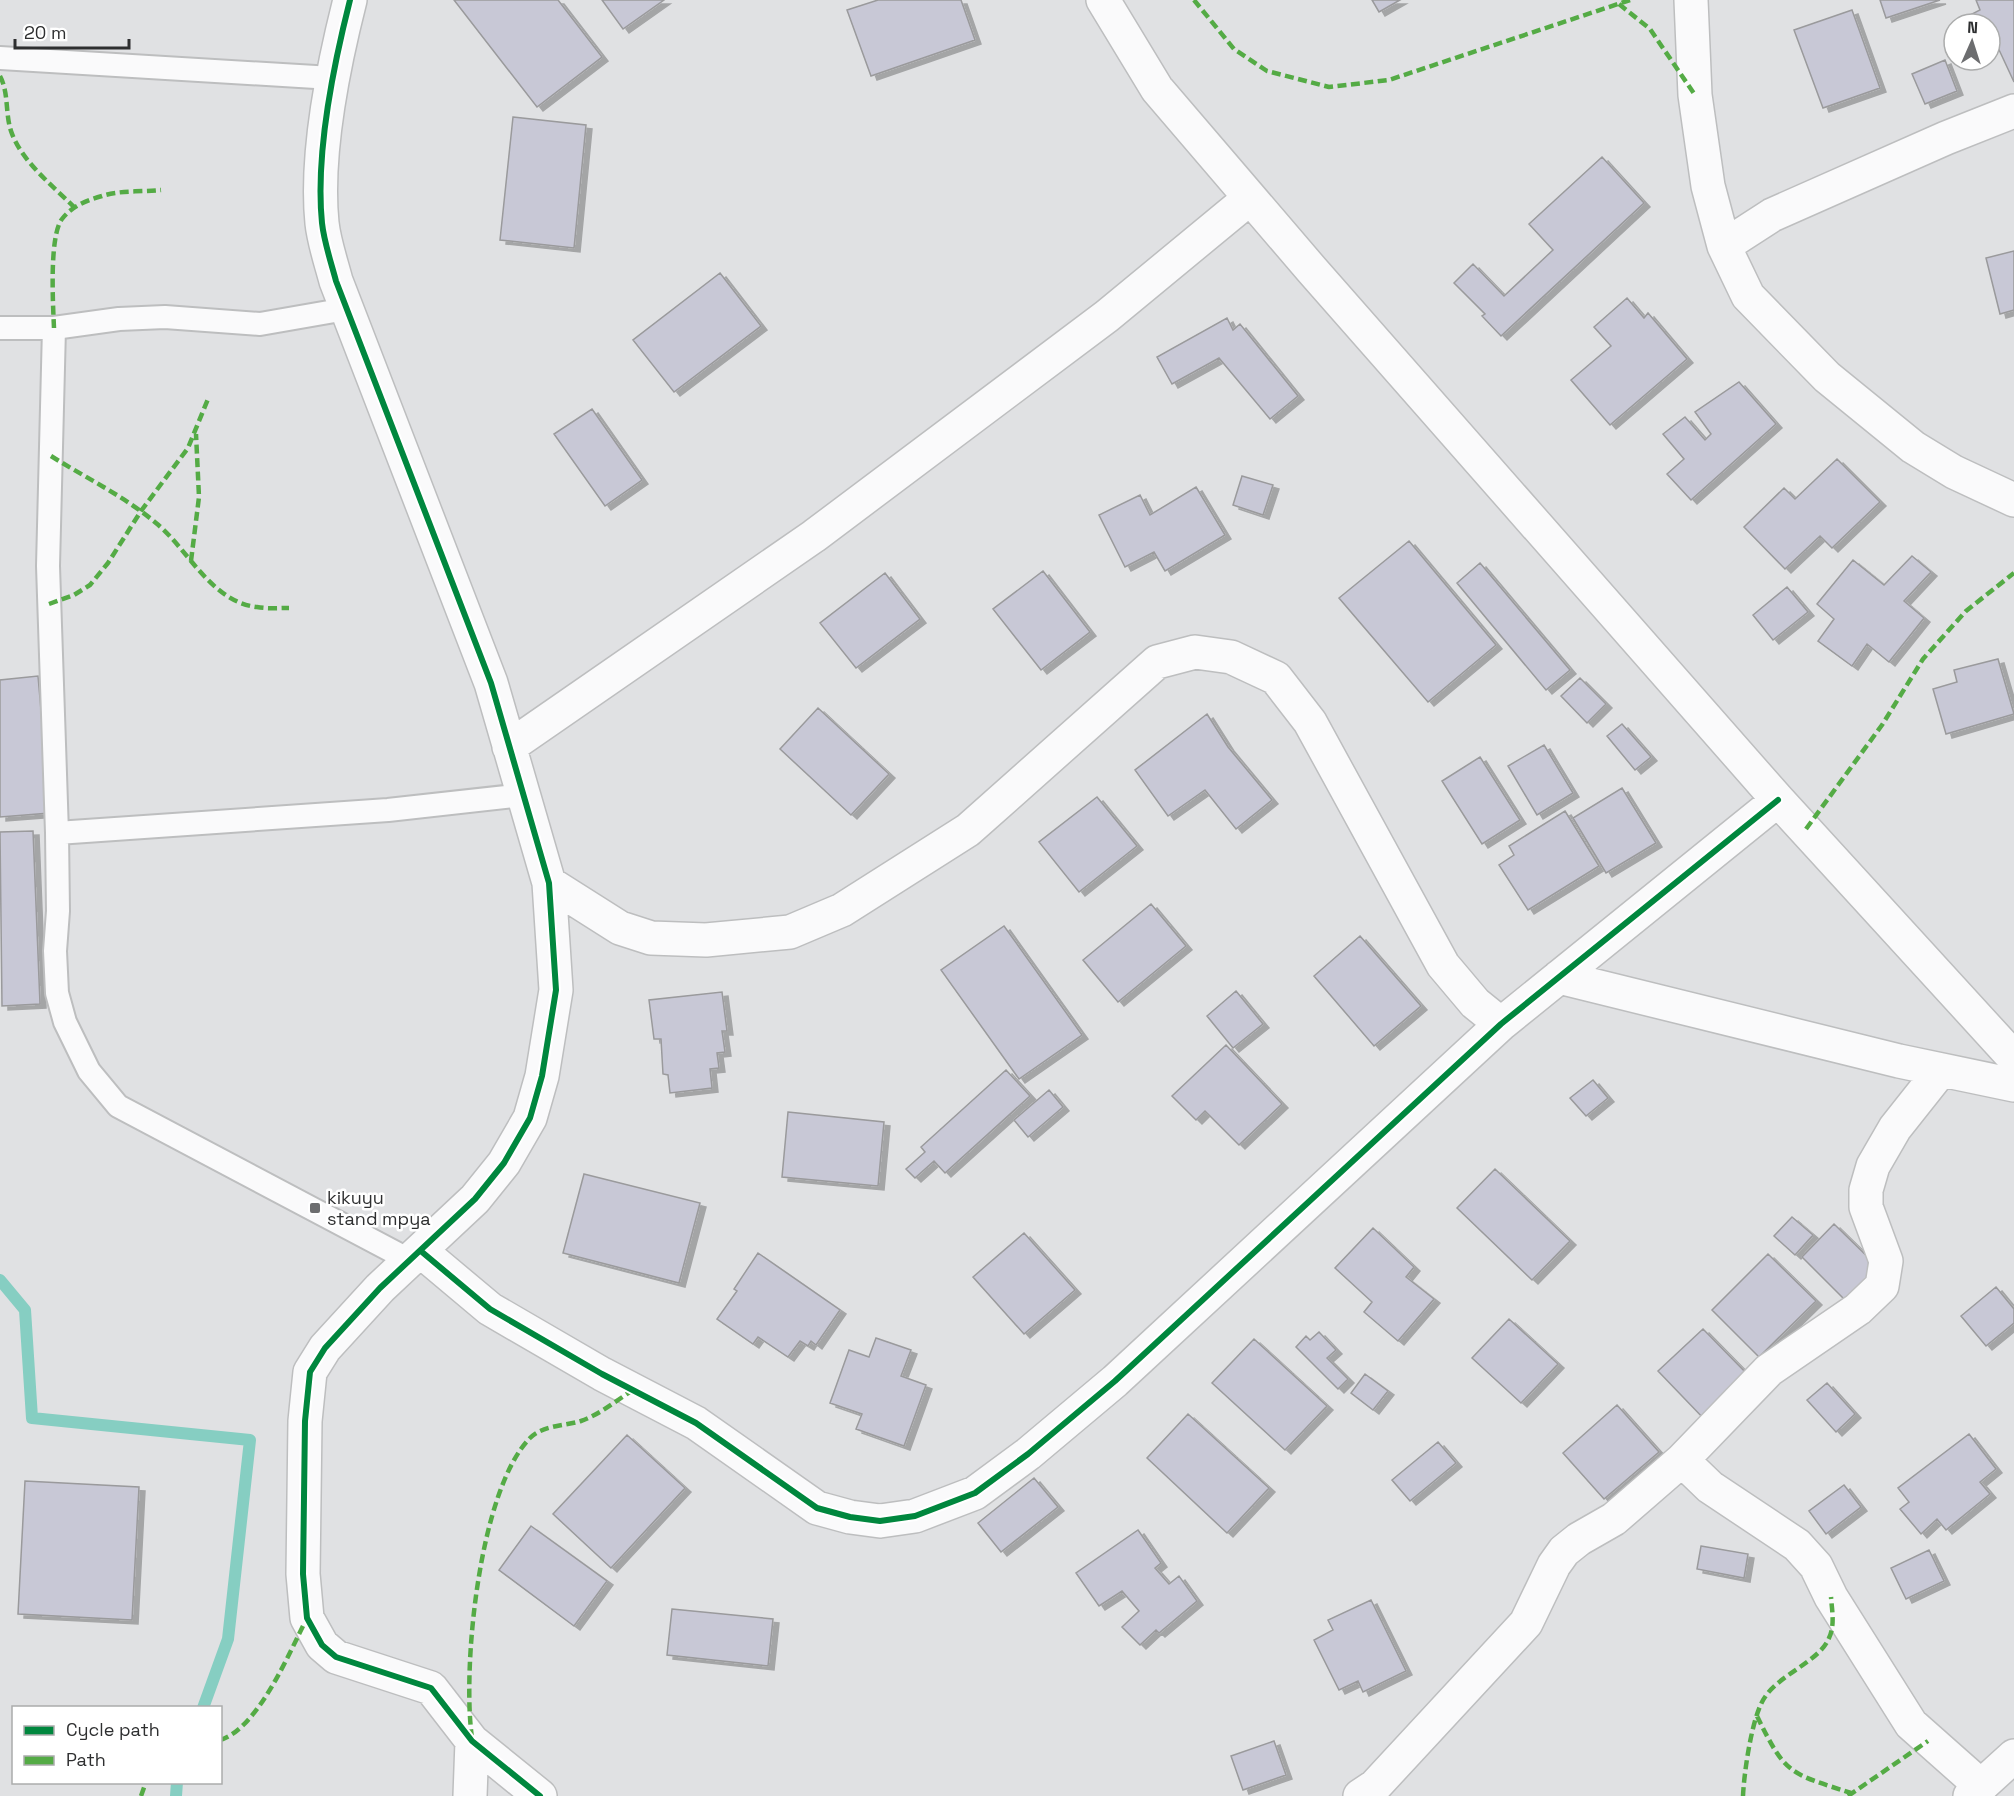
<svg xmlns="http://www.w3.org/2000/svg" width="2014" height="1796" font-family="'Space Grotesk',sans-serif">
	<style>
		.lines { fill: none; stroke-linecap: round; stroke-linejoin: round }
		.stream { stroke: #86cec2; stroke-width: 12 }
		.building { fill: #c8c8d6; stroke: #9a9a9c; stroke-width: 1.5; filter: url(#shadow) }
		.lane-casing { stroke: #bdbebf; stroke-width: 26 }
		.street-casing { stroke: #bdbebf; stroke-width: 36 }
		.highway-casing { stroke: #bdbebf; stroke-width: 36 }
		.lane { stroke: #fafafb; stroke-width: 22 }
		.street { stroke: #fafafb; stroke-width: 33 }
		.highway { stroke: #fafafb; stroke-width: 33 }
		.quiet { stroke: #54ab45; stroke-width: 4.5; stroke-dasharray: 9 4.5; stroke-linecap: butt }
		.cycleway-casing { stroke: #fff; stroke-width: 10 }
		.cycleway { stroke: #00873e; stroke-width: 6 }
		.poi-dot { fill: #6c6d6f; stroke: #fff; stroke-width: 2 }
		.labels { text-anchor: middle; stroke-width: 5; stroke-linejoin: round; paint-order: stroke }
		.poi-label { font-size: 18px; fill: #2e2f30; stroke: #fff; text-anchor: start }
	</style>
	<defs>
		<filter id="shadow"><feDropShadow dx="6" dy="4" stdDeviation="0" flood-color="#0004"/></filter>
	</defs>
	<rect width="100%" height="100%" fill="#e0e1e3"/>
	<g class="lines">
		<!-- stream -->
		<path class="stream" d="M0,1280L25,1310L32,1418L250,1440L228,1639L203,1708
			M176,1796L177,1782"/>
	</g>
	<!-- building -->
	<path class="building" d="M454,0H558L602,57L537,107Z
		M602,0H664L623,29Z
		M878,0H961L975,40L871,76L847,10Z
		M1372,0H1400L1379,12Z
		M1880,0H1940L1886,18Z
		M1976,0H2014V82L1994,39L1990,41V24H1974L1970,15L1980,10Z
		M1852,10L1880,88L1823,108L1794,30Z
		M1945,60L1957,91L1925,104L1912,74Z
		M513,117L586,125L574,248L500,240Z
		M1602,157L1644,203L1501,336L1482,316L1485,314L1454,283L1473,264L1504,296L1553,250L1529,224Z
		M2014,251V310L2000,314L1986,258Z
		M720,273L761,326L674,392L633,340Z
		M1627,298L1644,318L1648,313L1687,359L1610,425L1571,380L1611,346L1594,327Z
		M1227,318L1233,330L1240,324L1298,396L1270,419L1219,358L1172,384L1157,357Z
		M1739,382L1776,424L1691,500L1667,474L1684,459L1663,434L1685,417L1705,440L1711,434L1695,412Z
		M592,409L642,480L605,506L554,434Z
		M1837,459L1880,502L1832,548L1820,536L1785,569L1744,527L1784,488L1795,499Z
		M1242,476L1273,485L1263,515L1233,505Z
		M1196,487L1225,535L1165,571L1154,552L1125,567L1099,515L1140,495L1150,515Z
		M1409,541L1496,645L1428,702L1339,598Z
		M1912,556L1931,572L1904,601L1924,618L1889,662L1867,644L1852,666L1818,641L1834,619L1817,604L1853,560L1884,585Z
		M1480,563L1570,670L1546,690L1457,583Z
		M1043,571L1090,632L1041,670L993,609Z
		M885,573L920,619L856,668L820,623Z
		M1787,587L1808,612L1773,640L1753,615Z
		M1998,659L2014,714L1946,734L1933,689L1957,682L1954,670Z
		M38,676L50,813L0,817V680Z
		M1580,678L1606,704L1587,723L1561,696Z
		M818,708L889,774L851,815L780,749Z
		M1207,714L1228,747L1272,800L1236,829L1205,790L1168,816L1135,770Z
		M1622,724L1651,757L1635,770L1607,736Z
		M1544,745L1573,793L1537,815L1508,766Z
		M1480,757L1520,820L1482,844L1442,781Z
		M1622,788L1656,843L1606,873L1573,818Z
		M1097,797L1137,846L1079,892L1039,842Z
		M1565,811L1599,866L1528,910L1499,865L1514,855L1509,846Z
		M33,831L40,1004L2,1006L0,832Z
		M1151,904L1186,946L1118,1002L1083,960Z
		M1004,926L1082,1035L1019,1079L941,970Z
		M1360,936L1421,1006L1374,1046L1314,976Z
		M1236,991L1263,1024L1233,1048L1207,1016Z
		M722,992L727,1031H722L725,1052L717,1053L719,1068L710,1069L712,1088L670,1093L668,1075L663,1074L661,1039H654L649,1000Z
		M1226,1045L1282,1104L1239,1145L1205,1111L1196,1120L1172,1096Z
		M1006,1070L1030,1096L945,1173L934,1161L915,1178L906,1169L925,1152L921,1147Z
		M1593,1080L1608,1098L1586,1116L1570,1098Z
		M1049,1090L1063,1107L1028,1137L1014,1120Z
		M788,1112L884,1122L878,1186L782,1177Z
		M1495,1169L1570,1241L1532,1280L1457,1208Z
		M584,1174L700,1203L679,1283L563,1253Z
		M1792,1217L1813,1235L1795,1255L1774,1236Z
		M1834,1224L1879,1268L1846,1301L1802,1257Z
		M1373,1228L1414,1267L1406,1277L1434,1299L1398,1341L1364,1312L1372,1302L1335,1268Z
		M1024,1233L1075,1290L1024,1334L973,1277Z
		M758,1253L840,1310L816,1345L811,1341L808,1346L800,1341L788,1357L758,1337L753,1344L717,1319L737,1291L734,1289Z
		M1768,1254L1816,1301L1759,1357L1712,1310Z
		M1996,1287L2014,1309V1323L1986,1346L1961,1316Z
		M1509,1319L1558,1364L1521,1403L1472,1358Z
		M1703,1329L1752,1379L1706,1421L1658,1371Z
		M1319,1332L1336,1350L1327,1358L1348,1379L1338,1389L1296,1347L1306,1336L1310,1340Z
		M876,1338L911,1350L901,1376L926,1385L904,1446L856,1429L862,1414L830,1403L849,1350L869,1357Z
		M1254,1339L1327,1406L1285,1450L1212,1383Z
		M1365,1374L1388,1391L1373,1410L1351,1393Z
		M1827,1383L1855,1414L1836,1432L1807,1400Z
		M1617,1405L1659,1452L1604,1499L1563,1453Z
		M1188,1414L1269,1488L1227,1533L1147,1458Z
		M1969,1434L1996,1469L1980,1482L1990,1494L1946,1530L1937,1519L1921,1534L1900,1509L1909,1502L1898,1488Z
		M627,1435L685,1488L611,1568L553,1514Z
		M1438,1442L1456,1463L1410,1501L1392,1480Z
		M1034,1478L1058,1507L1001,1552L978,1523Z
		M25,1481L139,1487L132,1620L18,1614Z
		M1844,1485L1861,1507L1826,1534L1809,1511Z
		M531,1526L607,1581L574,1626L499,1570Z
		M1138,1530L1161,1563L1155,1568L1169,1584L1179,1576L1197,1601L1159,1633L1156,1630L1140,1645L1122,1627L1139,1611L1122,1591L1099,1606L1076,1573Z
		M1701,1546L1748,1554L1744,1578L1697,1569Z
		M1929,1550L1944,1581L1906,1599L1891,1568Z
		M1371,1600L1406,1671L1363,1692L1358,1681L1339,1690L1314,1640L1333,1630L1328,1620Z
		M672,1609L773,1619L768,1666L667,1655Z
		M1274,1741L1286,1775L1243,1790L1231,1756Z"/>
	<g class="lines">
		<!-- lane casing -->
		<g class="lane-casing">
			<path id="lane" d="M0,58L332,78
				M346,309L260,324L165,317L119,319L54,328L48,566L57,833L58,911L55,951L57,993L65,1022L89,1071L118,1106L411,1261
				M0,328H54
				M57,833L388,810L523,795"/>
		</g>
		<!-- street casing -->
		<g class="street-casing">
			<path id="street" d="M350,0C333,67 315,154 322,223C324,242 331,262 336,281L491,683L549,883L556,990L542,1076L530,1118L504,1163L475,1199L380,1288L325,1348L310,1372L305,1421L303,1574L307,1618L322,1645L336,1657L431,1688L472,1741L540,1796
				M1103,0L1157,89L1312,270L1778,800L2014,1058
				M1691,0L1695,95L1708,186L1724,246L1748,296L1827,377L1913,447L1954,472L2014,500
				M1724,246L1772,215L1946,138L2014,111
				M509,747L814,536L1107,316L1250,198
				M549,883L620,928L651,938L706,940L790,932L842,910L968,830L1157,662L1195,652L1231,657L1276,678L1310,722L1443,965L1475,1003L1501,1024
				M1559,977L1899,1061L2014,1085
				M422,1252L490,1309L602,1374L696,1423L817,1508L850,1517L880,1521L915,1516L975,1493L1028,1454L1115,1381L1501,1024L1778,800
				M1682,1460L1710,1487L1797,1545L1816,1566L1831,1597L1911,1724L1981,1786
				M470,1796L472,1741
				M1360,1796L1375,1786L1526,1623L1554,1565L1564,1551L1579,1539L1614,1519L1682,1460L1769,1370L1858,1309L1882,1286L1886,1261L1866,1207V1190L1873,1166L1895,1128L1941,1070"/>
		</g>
		<!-- highway casing -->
		<g class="highway-casing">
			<path id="highway" d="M1970,1796L2014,1756"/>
		</g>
		<!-- lane -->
		<use href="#lane" class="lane"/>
		<!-- street -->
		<use href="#street" class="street"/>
		<!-- highway -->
		<use href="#highway" class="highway"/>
		<!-- quiet -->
		<path class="quiet" d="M1194,0L1234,49L1267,71L1329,87L1389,80L1630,0
			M1619,4L1650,29L1695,95
			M0,76C9,93 5,113 11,131C21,161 52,185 74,207
			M54,328C53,305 49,236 62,219C72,206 87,200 102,196C120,190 142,192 161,190
			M51,456C86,478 124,496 156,523C188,549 211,602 257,607C268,609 279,608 289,608
			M191,561L199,497L196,434
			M49,604L74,595L90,585L108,563L141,511L188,448L208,399
			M1806,829L1882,725L1923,659L1966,611L2014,573
			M1757,1716C1786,1776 1790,1773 1851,1793
			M472,1738C462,1668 479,1490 530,1438C543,1425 565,1426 581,1421C599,1415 617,1400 633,1390
			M220,1740C258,1729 290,1651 307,1618
			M141,1796L146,1782
			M1743,1796C1744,1773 1752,1715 1765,1697C1780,1674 1820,1661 1829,1638C1835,1626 1832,1610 1831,1597
			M1848,1796L1928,1741"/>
		<!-- cycleway casing -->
		<g class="cycleway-casing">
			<path id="cycleway" d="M350,0C333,67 315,154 322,223C324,242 331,262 336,281L491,683L549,883L556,990L542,1076L530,1118L504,1163L475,1199L380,1288L325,1348L310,1372L305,1421L303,1574L307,1618L322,1645L336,1657L431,1688L472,1741L540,1796
				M422,1252L490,1309L602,1374L696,1423L817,1508L850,1517L880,1521L915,1516L975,1493L1028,1454L1115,1381L1501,1024L1778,800"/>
		</g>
		<!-- cycleway -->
		<use href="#cycleway" class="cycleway"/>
	</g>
	<!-- markers -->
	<rect class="poi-dot" x="309" y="1202" width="12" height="12" rx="3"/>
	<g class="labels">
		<!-- poi labels -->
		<g class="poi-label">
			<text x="327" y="1204">kikuyu<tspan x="327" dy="21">stand mpya</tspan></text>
		</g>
	</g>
	<!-- legend -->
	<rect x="12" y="1706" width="210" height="78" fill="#ffffff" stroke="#abacac" stroke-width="1.5"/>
	<rect x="24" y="1726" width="30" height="9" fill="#00873e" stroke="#abacac" stroke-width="1.5"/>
	<text x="66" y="1736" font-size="18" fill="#2e2f30">Cycle path</text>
	<rect x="24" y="1756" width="30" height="9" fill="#54ab45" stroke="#abacac" stroke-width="1.5"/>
	<text x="66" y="1766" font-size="18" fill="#2e2f30">Path</text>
	<!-- north arrow -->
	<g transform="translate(1972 42) rotate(3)"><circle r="28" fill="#ffffff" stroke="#abacac" stroke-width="1.5"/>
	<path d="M0-4.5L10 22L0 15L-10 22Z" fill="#6c6d6f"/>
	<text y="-9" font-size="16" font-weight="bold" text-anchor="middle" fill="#2e2f30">N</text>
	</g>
	<!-- scale -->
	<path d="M15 39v9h114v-9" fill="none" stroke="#2e2f30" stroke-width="3"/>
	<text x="24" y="39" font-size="18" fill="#2e2f30" stroke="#ffffff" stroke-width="4.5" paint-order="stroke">20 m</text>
</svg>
